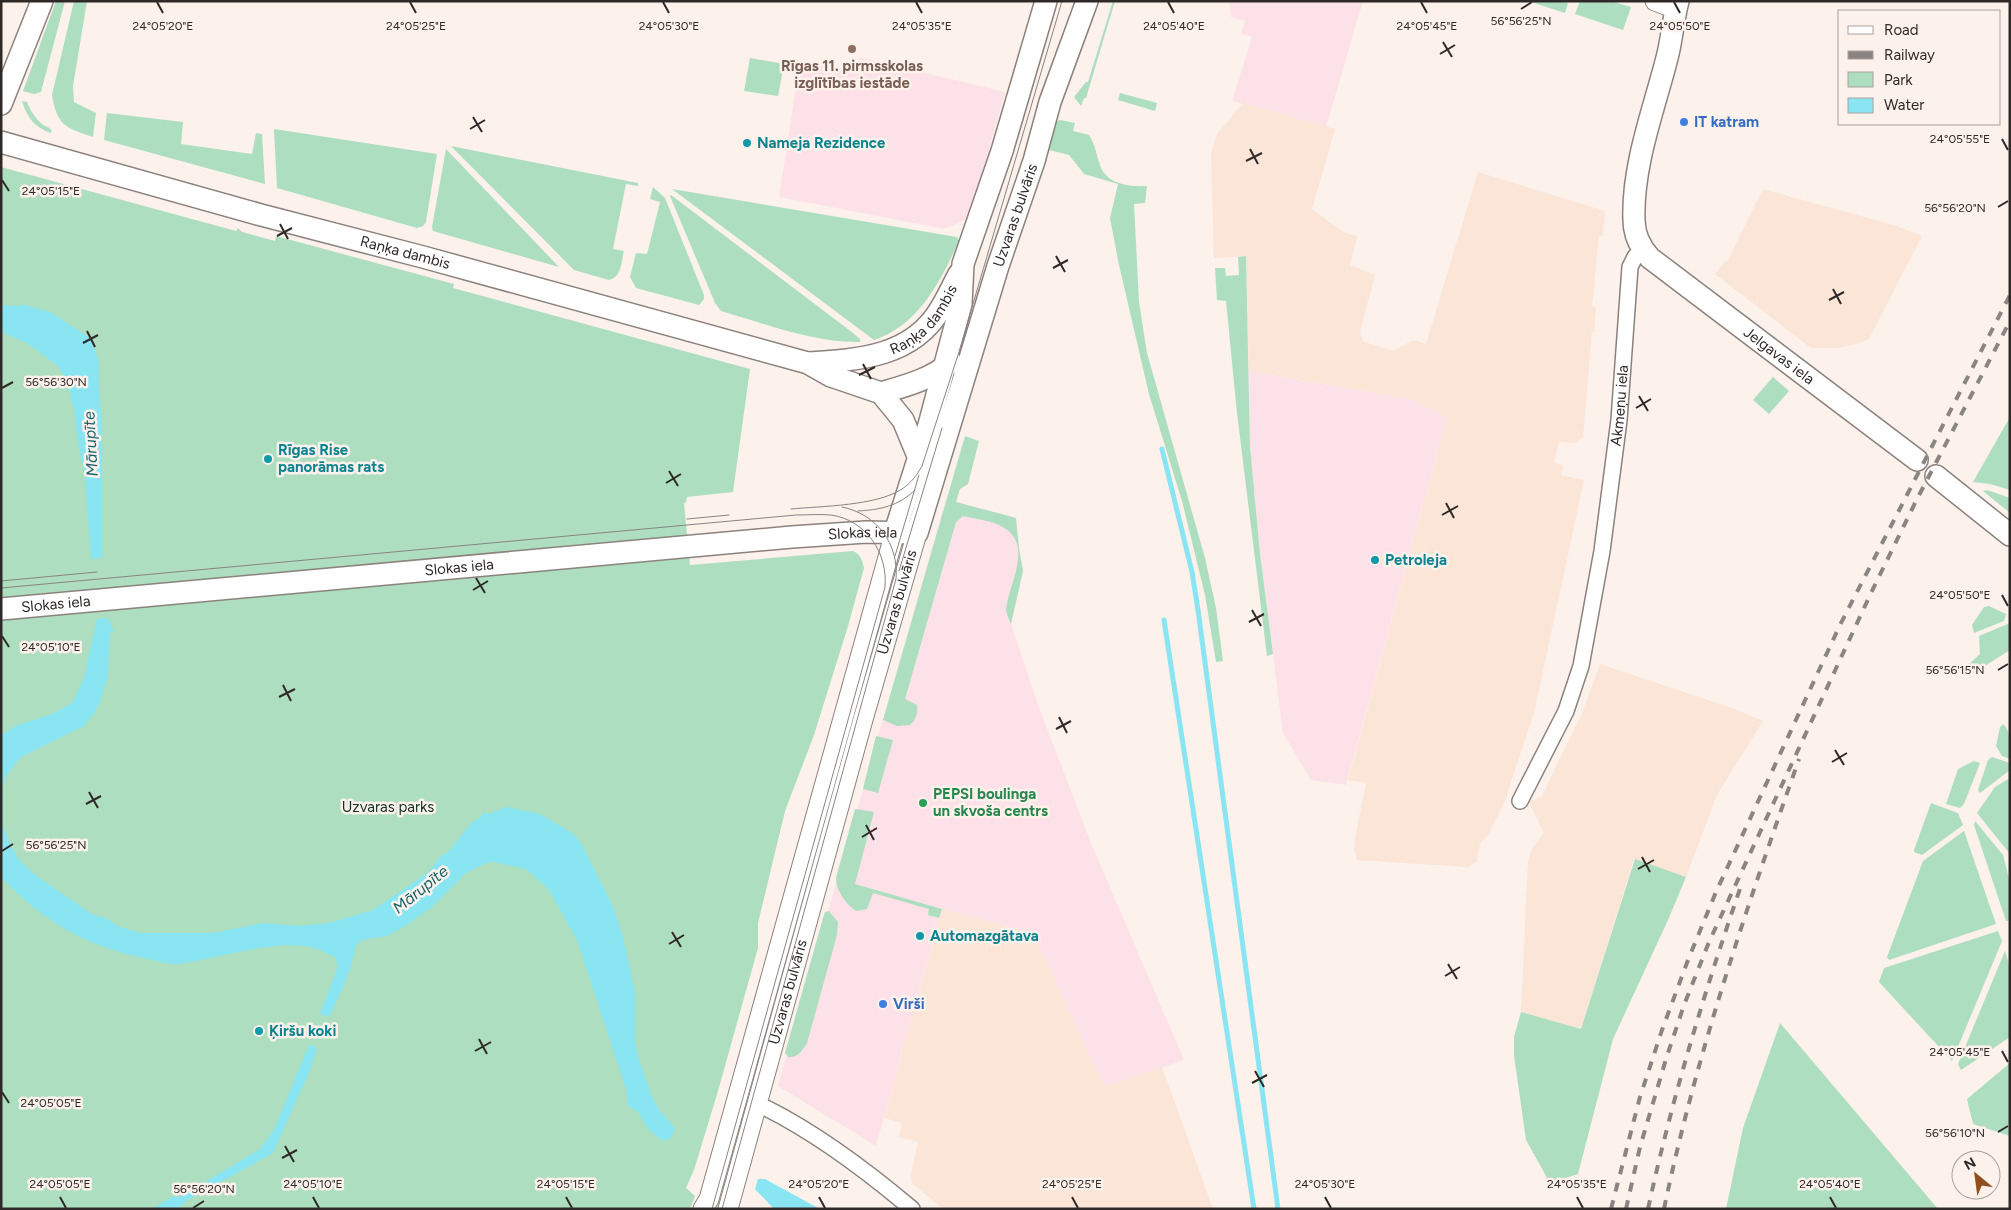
<svg xmlns="http://www.w3.org/2000/svg" width="2011" height="1210" font-family="Figtree,sans-serif">
	<style>
		.commercial { fill: #fce2e8 }
		.industrial { fill: #fae5d7 }
		.green { fill: #addec0 }
		.water { fill: #89e5f1 }
		.lines { fill: none; stroke-linecap: round; stroke-linejoin: round }
		.stream { stroke: #89e5f1; stroke-width: 5 }
		.minor-casing { stroke: #8c827d; stroke-width: 18 }
		.tertiary-casing { stroke: #8c827d; stroke-width: 21 }
		.secondary-casing { stroke: #8c827d; stroke-width: 24 }
		.minor { stroke: #fff; stroke-width: 15 }
		.tertiary { stroke: #fff; stroke-width: 19 }
		.secondary { stroke: #fff; stroke-width: 21 }
		.tram { stroke: #8b8480; stroke-width: 1 }
		.rail { stroke: #8b8480; stroke-width: 4; stroke-dasharray: 9 9; stroke-linecap: butt }
		.ticks { fill: none; stroke: #2f2a28; stroke-width: 2 }
		.education-dot { fill: #8d6e63; stroke: #fcf1eb; stroke-width: 2 }
		.shop-dot { fill: #3f7fe0; stroke: #fcf1eb; stroke-width: 2 }
		.culture-dot { fill: #0f9aa8; stroke: #fcf1eb; stroke-width: 2 }
		.leisure-dot { fill: #2e9e5b; stroke: #fcf1eb; stroke-width: 2 }
		.labels { text-anchor: middle; stroke-width: 5; stroke-linejoin: round; paint-order: stroke }
		.education-label { font-size: 15px; font-weight: bold; fill: #785e54; stroke: #fcf1eb }
		.shop-label { font-size: 15px; font-weight: bold; fill: #366cbe; stroke: #fcf1eb; text-anchor: start }
		.culture-label { font-size: 15px; font-weight: bold; fill: #0d838f; stroke: #fcf1eb; text-anchor: start }
		.street-label { font-size: 15px; fill: #2f2a28; stroke: #fcf1eb }
		.leisure-label { font-size: 15px; font-weight: bold; fill: #27864d; stroke: #fcf1eb; text-anchor: start }
		.park-label { font-size: 15px; fill: #133121; stroke: #fcf1eb }
		.water-label { font-size: 16px; font-style: italic; fill: #17636c; stroke: #fcf1eb }
		.ticks-label { font-size: 12px; text-anchor: middle; fill: #2f2a28; stroke: #fcf1eb; stroke-width: 5; stroke-linejoin: round; paint-order: stroke }
	</style>
	<rect width="100%" height="100%" fill="#fcf1eb"/>
	<!-- commercial -->
	<path class="commercial" d="M1229,1H1363L1326,127L1232,101L1252,37L1241,33L1245,21L1231,17Z
		M859,57L1005,92L970,217L945,229L779,197L800,62L856,69Z
		M1249,371L1410,399L1447,417L1346,785L1311,780L1283,733L1260,554L1250,447Z
		M946,499L1016,518L1019,549L1023,571L1011,624L1038,705L1091,843L1184,1060L1106,1086L942,909L876,1146L778,1086Z"/>
	<!-- industrial -->
	<path class="industrial" d="M1243,103L1335,129L1312,209L1343,232L1357,236L1350,265L1375,275L1361,328L1360,334L1364,342L1394,351L1411,341H1418L1426,344L1478,172L1605,211L1603,236L1599,235L1592,306L1596,308L1594,332H1592L1583,437L1574,443L1559,442L1554,463L1563,465L1561,475L1584,480L1534,713L1510,784L1507,797L1488,835L1480,844L1477,861L1468,867L1357,860L1354,849L1355,838L1366,783L1348,780L1447,417L1410,399L1249,371L1246,256L1214,258L1211,154L1217,134Z
		M1763,189L1897,226L1922,236L1869,339L1856,344L1837,348H1811L1715,274L1725,261L1727,262Z
		M1600,664L1732,708L1763,721L1717,795L1686,877L1634,859L1581,1029L1521,1012L1528,862L1531,850L1544,833L1529,802L1542,796L1582,713Z
		M942,909L1033,933L1100,1078L1106,1086L1162,1067L1213,1209H943L912,1183L911,1174L918,1142L899,1137L902,1123L884,1118Z"/>
	<!-- green -->
	<path class="green" d="M56,1H65L41,92L34,94L23,91Z
		M74,1H87L73,86L74,102L96,113L93,137C65,128 57,125 52,95Z
		M1113,1H1115L1086,98H1084L1081,106L1074,97L1086,82H1088Z
		M1528,1H1564L1568,3L1565,13Z
		M1580,1H1610L1631,7L1623,30L1575,14Z
		M750,58L784,64L778,96L744,91Z
		M1120,93L1157,103L1155,111L1118,100Z
		M22,101L27,102C30,110 35,118 42,124C46,127 49,126 52,131L50,133C35,127 27,118 22,101Z
		M107,113L183,122L181,144L252,154L256,133L262,134L265,184L104,140Z
		M1060,120L1075,123L1073,131L1089,135C1095,144 1096,154 1100,165C1106,184 1129,187 1147,186L1145,203L1134,204L1139,302L1147,353L1205,558L1216,608L1223,661L1216,662L1205,595L1182,501L1149,394L1119,265L1110,218L1118,184L1084,174L1069,155L1049,150L1056,122Z
		M274,129L437,154L426,222L423,226L417,228L277,188Z
		M451,146L638,183V186L626,184L613,249L624,251C621,262 622,277 609,280L574,270Z
		M446,149L559,267L433,231L432,227Z
		M1,167L236,231L238,228L242,232L275,241L276,236L454,284L453,288L750,369L733,492L687,497L686,502L684,503L690,565L853,551C861,555 862,560 864,568L848,626L814,735L785,811L758,923V948L718,1091L694,1170L686,1188L695,1196L690,1209H1Z
		M653,187L665,198L704,295V299L699,305L636,288L630,277L636,253L647,254L660,202L650,199Z
		M672,189L957,237L959,241C940,282 919,325 874,340Z
		M671,195L853,333L860,339V342C813,343 766,324 721,311L715,303L670,196Z
		M1246,256L1250,447L1260,554L1273,654L1267,656L1237,413L1226,301L1217,300L1215,268H1225L1226,276L1239,275L1238,257Z
		M1773,377L1789,391L1769,414L1753,400Z
		M2010,417V490L1990,484L1973,482Z
		M965,436L979,441L968,484L960,489L956,502L1016,518L1019,549L1023,571L1011,624C1009,619 1006,613 1006,609C1009,583 1035,543 1001,526C990,520 975,519 963,516L956,522L905,699L917,705C918,713 916,720 910,725L897,726L883,720Z
		M1987,490L2010,498V513L1983,491Z
		M1989,606L2006,614L2004,621L1974,633L1972,625L1984,607Z
		M2010,623V650L1969,676L1967,666L1980,654L1979,636Z
		M2003,724C2011,730 2010,748 2010,759L2002,756L1996,746L2000,727Z
		M876,736L893,740L878,793L863,789Z
		M1992,757L2010,763V770L1980,793L1978,790L1988,760Z
		M1974,761L1980,763L1964,804L1960,808L1946,804L1958,769Z
		M2010,778V854L1977,813L1995,787Z
		M1931,803L1958,813L1963,825L1922,855L1914,852V850Z
		M855,809L874,812L855,884L942,909L939,918L928,915L929,909L873,893L867,909L856,911C846,904 836,891 836,878Z
		M1975,821L2003,855L2010,883V921H2006L1974,825Z
		M1964,831L1996,924L1889,960L1887,957L1923,861Z
		M1635,859L1686,877L1668,920L1613,1039L1578,1174L1550,1183L1526,1140L1514,1055V1037L1521,1012L1581,1029Z
		M829,911L838,922L837,935L807,1043C802,1051 798,1058 788,1057L785,1053L823,918L825,912Z
		M1998,931L2002,941L1952,1061L1879,982L1884,968Z
		M2005,951L2010,967V1037L1961,1070L1958,1064Z
		M1780,1023L1938,1209H1726L1743,1128Z
		M2010,1063V1136L1973,1124L1967,1099Z"/>
	<!-- water -->
	<path class="water" d="M1,305L14,306L24,305L50,312L90,338L94,346L99,362V388L102,426V558L91,559L85,476L78,443L74,409L66,380L58,366L27,343L1,332Z
		M108,618L114,631L110,632L108,676L100,702L95,712L84,726L21,757L6,776L3,785V825L8,840L19,860L34,874L93,915L106,918L118,926L140,933H213L263,923L298,926L329,923L373,910L429,872L437,860L450,850L471,823L480,818L484,812L488,814L507,807L540,814L572,833L581,843L613,906L623,937L635,993V1040L638,1057L652,1097L660,1111L675,1128L671,1138L662,1141L648,1129L638,1112L628,1106L626,1089L577,940L549,890L526,869L493,862L486,863L466,873L433,906L407,925L387,936L362,940L356,945L350,970L331,1014L325,1017L320,1013L338,966L335,957C328,954 321,950 314,948C277,938 217,959 178,964C169,965 157,961 148,959C88,947 43,922 1,877V735L18,725L52,714L72,703L84,678L97,619Z
		M310,1045L314,1046L317,1049L310,1070L273,1153L186,1201L177,1209H152L172,1197H180L260,1149L274,1130L308,1047Z
		M758,1179H765L820,1209H774L755,1189Z"/>
	<g class="lines">
		<!-- stream -->
		<path class="stream" d="M1162,449L1192,572L1198,610L1278,1209
			M1164,620L1254,1209"/>
		<!-- minor casing -->
		<g class="minor-casing">
			<g id="minor">
				<path id="s1" d="M1520,801L1566,711L1581,666L1602,551L1619,420L1630,267L1635,257L1642,249"/>
				<path d="M766,1108C818,1134 867,1171 912,1209"/>
			</g>
		</g>
		<!-- tertiary casing -->
		<g class="tertiary-casing">
			<g id="tertiary">
				<path d="M1655,1L1676,9"/>
				<path d="M703,1209L709,1199L895,532"/>
				<path id="s2" d="M728,1209L862,723L917,533"/>
			</g>
		</g>
		<!-- secondary casing -->
		<g class="secondary-casing">
			<g id="secondary">
				<path id="s3" d="M1678,1C1673,20 1672,39 1667,58C1654,109 1632,166 1634,220C1634,234 1640,247 1650,258L1917,460"/>
				<path d="M1,104L42,1"/>
				<path id="s4" d="M1,142L261,215L423,257L808,363L831,376L881,393L903,420L918,456"/>
				<path id="s5" d="M808,363C858,360 913,357 941,308C948,297 953,285 959,274"/>
				<path d="M881,393C905,386 932,379 951,362"/>
				<path d="M1936,476L2010,535"/>
				<path d="M895,532L929,425L961,304L963,264L1002,151L1046,1"/>
				<path id="s6" d="M1,609L792,537L866,532L917,533L998,266L1034,161L1050,102L1087,1"/>
			</g>
		</g>
		<!-- minor -->
		<use href="#minor" class="minor"/>
		<!-- tertiary -->
		<use href="#tertiary" class="tertiary"/>
		<!-- secondary -->
		<use href="#secondary" class="secondary"/>
		<!-- tram -->
		<path class="tram" d="M791,509C822,506 876,506 902,489C911,483 917,475 922,466L958,355L1062,1
			M858,511C879,510 899,506 915,490
			M687,519L729,515
			M895,556L919,475
			M899,571L942,428
			M1,581L97,572
			M1,588L796,515C807,515 819,514 831,515C866,520 888,553 885,587L712,1209
			M722,1209L896,579C899,544 877,514 842,507"/>
		<!-- rail -->
		<path class="rail" d="M1611,1209L1640,1097L1662,1030L1688,960L1716,892L1840,625L2010,295
			M1626,1209L1640,1147L1666,1059L1684,1005L1709,942L1871,593L1917,499L2010,321
			M1648,1209C1672,1098 1705,990 1742,883
			M1664,1209C1696,1055 1747,907 1799,759"/>
	</g>
	<!-- ticks -->
	<path class="ticks" d="M157,2L163,13M410,2L416,13M663,2L669,13M916,2L922,13M1168,2L1174,13M1421,2L1427,13M1674,2L1680,13M1521,9L1532,2M1443,42L1452,57M1440,54L1455,45M473,117L482,132M470,129L485,120M2002,139L2008,150M1250,149L1258,164M1246,161L1262,153M2,180L9,191M1998,207L2008,201M280,224L288,239M277,236L292,228M1056,256L1065,272M1053,268L1068,260M1833,289L1841,304M1829,300L1844,292M87,331L95,347M83,343L98,335M863,364L871,379M859,375L875,367M2,388L13,382M1639,396L1648,411M1636,408L1651,399M669,471L678,486M666,483L681,474M1446,503L1454,518M1442,515L1458,506M476,578L485,593M473,590L488,581M2002,595L2008,606M1252,610L1261,626M1249,622L1264,614M2,636L9,647M1998,670L2008,664M283,685L291,701M279,697L295,689M1059,717L1067,733M1056,729L1071,721M1835,750L1844,765M1832,762L1847,753M89,792L98,808M86,804L101,796M866,825L874,840M862,837L877,828M2,851L13,844M1642,857L1650,872M1638,869L1654,860M672,932L681,947M669,944L684,935M1448,964L1457,979M1445,976L1460,967M479,1039L487,1054M475,1051L491,1042M2002,1051L2008,1062M1255,1071L1264,1087M1252,1083L1267,1075M2,1092L9,1103M1998,1132L2008,1126M285,1146L294,1162M282,1158L297,1150M60,1197L66,1208M313,1197L319,1208M566,1197L572,1208M819,1197L825,1208M1072,1197L1078,1208M1325,1197L1331,1208M1577,1197L1583,1208M1830,1197L1836,1208M193,1208L204,1201"/>
	<!-- markers -->
	<circle class="education-dot" cx="852" cy="49" r="5"/>
	<g class="shop-dot">
		<circle cx="1684" cy="122" r="5"/>
		<circle cx="883" cy="1004" r="5"/>
	</g>
	<g class="culture-dot">
		<circle cx="747" cy="143" r="5"/>
		<circle cx="268" cy="459" r="5"/>
		<circle cx="1375" cy="560" r="5"/>
		<circle cx="920" cy="936" r="5"/>
		<circle cx="259" cy="1031" r="5"/>
	</g>
	<circle class="leisure-dot" cx="923" cy="803" r="5"/>
	<g class="labels">
		<!-- education labels -->
		<g class="education-label">
			<text x="852" y="71">Rīgas 11. pirmsskolas<tspan x="852" dy="17">izglītības iestāde</tspan></text>
		</g>
		<!-- shop labels -->
		<g class="shop-label">
			<text x="1694" y="127">IT katram</text>
			<text x="893" y="1009">Virši</text>
		</g>
		<!-- culture labels -->
		<g class="culture-label">
			<text x="757" y="148">Nameja Rezidence</text>
			<text x="278" y="455">Rīgas Rise<tspan x="278" dy="17">panorāmas rats</tspan></text>
			<text x="1385" y="565">Petroleja</text>
			<text x="930" y="941">Automazgātava</text>
			<text x="269" y="1036">Ķiršu koki</text>
		</g>
		<!-- street labels -->
		<g class="street-label">
			<text dy="5" stroke="none"><textPath href="#s6" startOffset="1252">Uzvaras bulvāris</textPath></text>
			<text dy="5" stroke="none"><textPath href="#s4" startOffset="419">Raņķa dambis</textPath></text>
			<text dy="5" stroke="none"><textPath href="#s5" startOffset="130">Raņķa dambis</textPath></text>
			<text dy="5" stroke="none"><textPath href="#s3" startOffset="428">Jelgavas iela</textPath></text>
			<text dy="5" stroke="none"><textPath href="#s1" startOffset="412">Akmeņu iela</textPath></text>
			<text dy="5" stroke="none"><textPath href="#s6" startOffset="865">Slokas iela</textPath></text>
			<text dy="5" stroke="none"><textPath href="#s6" startOffset="460">Slokas iela</textPath></text>
			<text dy="5" stroke="none"><textPath href="#s2" startOffset="630">Uzvaras bulvāris</textPath></text>
			<text dy="5" stroke="none"><textPath href="#s6" startOffset="55">Slokas iela</textPath></text>
			<text dy="5" stroke="none"><textPath href="#s2" startOffset="225">Uzvaras bulvāris</textPath></text>
		</g>
		<!-- leisure labels -->
		<g class="leisure-label">
			<text x="933" y="799">PEPSI boulinga<tspan x="933" dy="17">un skvoša centrs</tspan></text>
		</g>
		<!-- park labels -->
		<g class="park-label">
			<text x="388" y="812">Uzvaras parks</text>
		</g>
		<!-- water labels -->
		<g class="water-label">
			<text transform="translate(90 444) rotate(-93)" y="6">Mārupīte</text>
			<text transform="translate(420 889) rotate(-39)" y="6">Mārupīte</text>
		</g>
	</g>
	<g class="ticks-label">
		<text x="1521" y="25">56°56'25"N</text>
		<text x="163" y="30">24°05'20"E</text>
		<text x="416" y="30">24°05'25"E</text>
		<text x="669" y="30">24°05'30"E</text>
		<text x="922" y="30">24°05'35"E</text>
		<text x="1174" y="30">24°05'40"E</text>
		<text x="1427" y="30">24°05'45"E</text>
		<text x="1680" y="30">24°05'50"E</text>
		<text x="1960" y="143">24°05'55"E</text>
		<text x="51" y="195">24°05'15"E</text>
		<text x="1955" y="212">56°56'20"N</text>
		<text x="56" y="386">56°56'30"N</text>
		<text x="1960" y="599">24°05'50"E</text>
		<text x="51" y="651">24°05'10"E</text>
		<text x="1955" y="674">56°56'15"N</text>
		<text x="56" y="849">56°56'25"N</text>
		<text x="1960" y="1056">24°05'45"E</text>
		<text x="51" y="1107">24°05'05"E</text>
		<text x="1955" y="1137">56°56'10"N</text>
		<text x="60" y="1188">24°05'05"E</text>
		<text x="313" y="1188">24°05'10"E</text>
		<text x="566" y="1188">24°05'15"E</text>
		<text x="819" y="1188">24°05'20"E</text>
		<text x="1072" y="1188">24°05'25"E</text>
		<text x="1325" y="1188">24°05'30"E</text>
		<text x="1577" y="1188">24°05'35"E</text>
		<text x="1830" y="1188">24°05'40"E</text>
		<text x="204" y="1193">56°56'20"N</text>
	</g>
	<!-- border -->
	<rect width="2011" height="1210" fill="none" stroke="#2f2a28" stroke-width="5"/>
	<!-- legend -->
	<rect x="1838" y="10" width="162" height="115" fill="#fcf1eb" stroke="#aaa19d"/>
	<rect x="1848" y="26" width="25" height="8" fill="#ffffff" stroke="#aaa19d"/>
	<text x="1884" y="35" font-size="15" fill="#2f2a28">Road</text>
	<rect x="1848" y="51" width="25" height="8" fill="#8b8480" stroke="#aaa19d"/>
	<text x="1884" y="60" font-size="15" fill="#2f2a28">Railway</text>
	<rect x="1848" y="72" width="25" height="15" fill="#addec0" stroke="#aaa19d"/>
	<text x="1884" y="85" font-size="15" fill="#2f2a28">Park</text>
	<rect x="1848" y="98" width="25" height="15" fill="#89e5f1" stroke="#aaa19d"/>
	<text x="1884" y="110" font-size="15" fill="#2f2a28">Water</text>
	<!-- north arrow -->
	<g transform="translate(1976 1175) rotate(331)"><circle r="24" fill="#fcf1eb" stroke="#aaa19d"/>
	<path d="M0-4L9 19L0 12L-9 19Z" fill="#914f1d"/>
	<text y="-8" font-size="14" font-weight="bold" text-anchor="middle" fill="#2f2a28">N</text>
	</g>
</svg>
